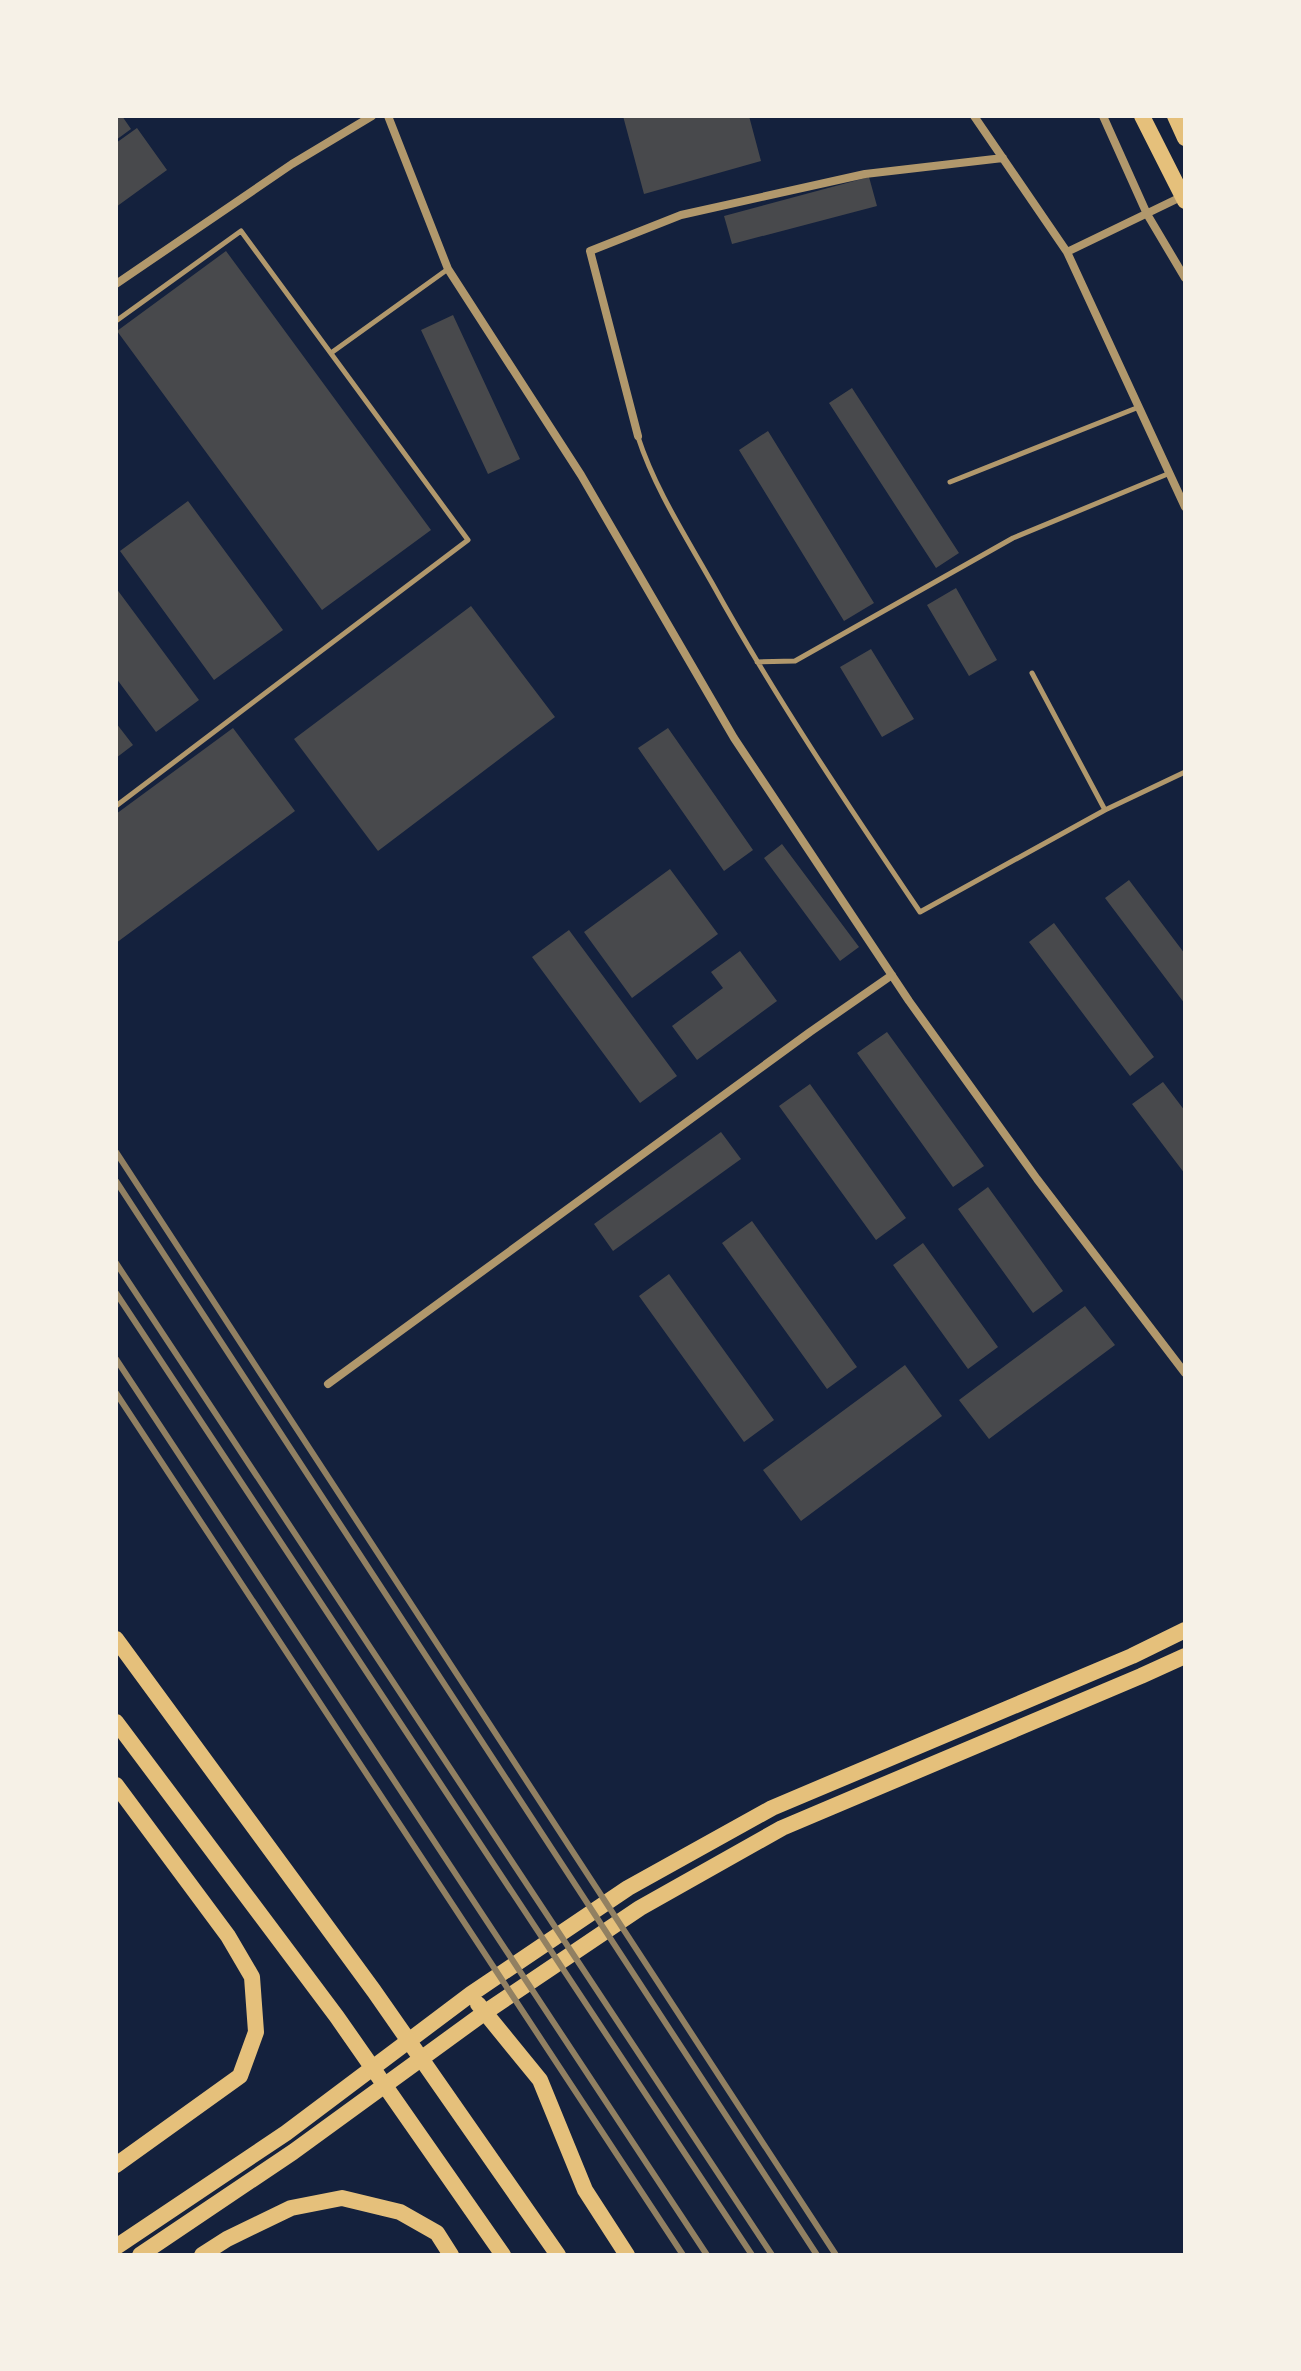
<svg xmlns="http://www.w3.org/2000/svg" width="1301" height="2371" font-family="Cabin,sans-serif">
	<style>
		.building { fill: #48494c }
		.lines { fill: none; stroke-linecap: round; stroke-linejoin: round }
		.service { stroke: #b1986c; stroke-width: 5 }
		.minor { stroke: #b1986c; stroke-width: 8 }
		.primary { stroke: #e5c07b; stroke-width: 16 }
		.trunk { stroke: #e5c07b; stroke-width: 16 }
		.rail { stroke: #918062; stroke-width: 6 }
	</style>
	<rect width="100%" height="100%" fill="#14213d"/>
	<!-- building -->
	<path class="building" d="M116,116H122L131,129L116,140Z
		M623,116H749L761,161L644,194Z
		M137,128L167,170L116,207V143Z
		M869,177L877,206L732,244L724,216Z
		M226,251L431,530L322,610L117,331Z
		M453,315L520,459L488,474L421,330Z
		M852,388L959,553L936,568L829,403Z
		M768,431L874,603L844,621L739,450Z
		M188,501L283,630L214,680L120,551Z
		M116,588L199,700L156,732L116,678Z
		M956,588L997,660L969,676L927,605Z
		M471,606L555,717L378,851L294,739Z
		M871,649L914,719L882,737L840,667Z
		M116,723L133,745L116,758Z
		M233,728L295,811L116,943V814Z
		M668,728L753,850L724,871L638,748Z
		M782,844L859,947L840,961L764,858Z
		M670,869L718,934L632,998L584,932Z
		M1129,880L1185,954V1004L1105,898Z
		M1054,923L1154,1057L1130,1076L1029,942Z
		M569,930L677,1076L640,1103L532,957Z
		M740,951L777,1001L697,1060L672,1026L723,988L711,972Z
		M887,1032L984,1166L953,1187L857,1053Z
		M1163,1082L1185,1111V1174L1132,1104Z
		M810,1084L906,1218L876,1240L779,1106Z
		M721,1132L741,1159L613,1251L594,1224Z
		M988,1187L1063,1291L1033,1313L958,1209Z
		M752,1221L857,1367L827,1389L722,1243Z
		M923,1243L998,1347L968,1369L893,1265Z
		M669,1274L774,1420L744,1442L639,1296Z
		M1085,1306L1115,1345L989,1439L959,1400Z
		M905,1365L942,1416L801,1521L763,1470Z"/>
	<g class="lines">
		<!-- service -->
		<path class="service" d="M116,321L241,231L468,540L116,806
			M331,353L448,269
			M638,437C655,489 685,535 712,583C775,697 847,804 920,912L1105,810L1185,772
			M950,482L1139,407
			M757,662L795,661L1013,538L1170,473
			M1032,673L1105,810"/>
		<!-- minor -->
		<path class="minor" d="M388,116L448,269L581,475L734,738L909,1001L1037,1179L1185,1373
			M974,116L1067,252L1185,507
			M1103,116L1147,214L1185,278
			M1067,252L1183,196
			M116,284L292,164L372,116
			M638,436L590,251L681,215L865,174L1003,158
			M328,1384L810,1032L892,975"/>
		<!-- primary -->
		<path class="primary" d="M1142,116L1185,201
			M1175,116L1185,138
			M116,1785L228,1936L252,1977L256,2032L240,2076L116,2165
			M478,2004L540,2080L585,2190L627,2255
			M116,2247L286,2133L471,1994L628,1888L772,1808L1132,1656L1185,1630
			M140,2255L293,2152L484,2013L640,1908L782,1828L1141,1676L1185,1656
			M202,2255L227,2239L291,2208L342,2198L400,2212L437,2233L451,2255"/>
		<!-- trunk -->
		<path class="trunk" d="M116,1639L374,1991L558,2255
			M116,1722L337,2017L503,2255"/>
		<!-- rail -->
		<path class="rail" d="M116,1152L836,2255
			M116,1181L817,2255
			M116,1263L772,2255
			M116,1293L752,2255
			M116,1359L707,2255
			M116,1393L683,2255"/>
	</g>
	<!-- border -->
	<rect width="1301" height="2371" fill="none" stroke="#f6f1e7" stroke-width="236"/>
</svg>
